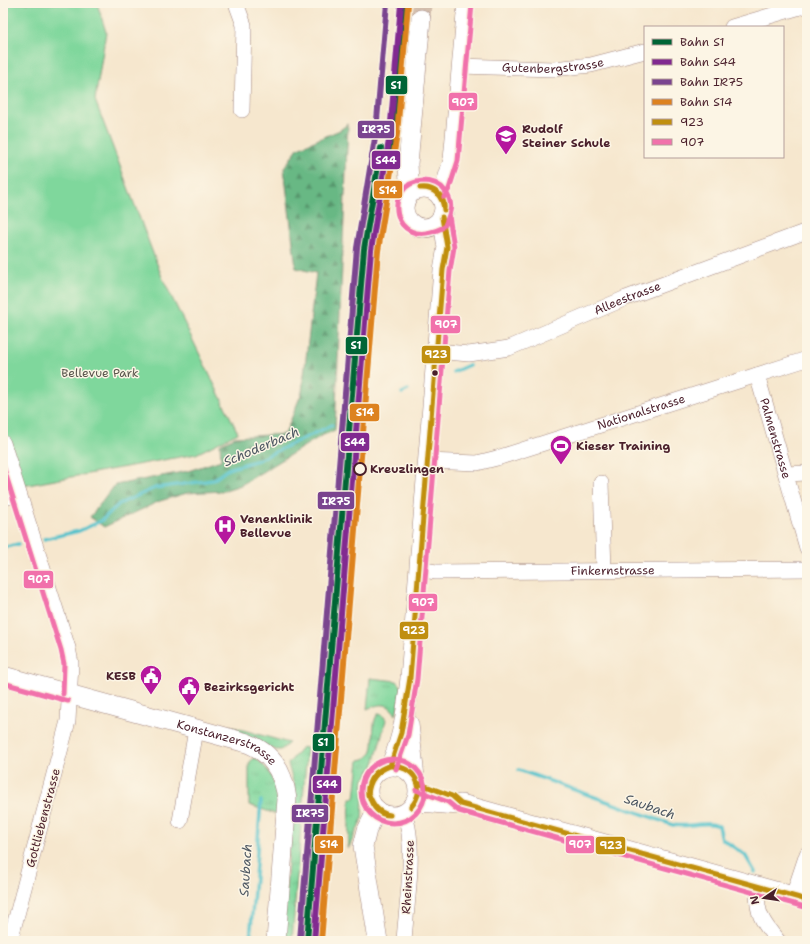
<svg xmlns="http://www.w3.org/2000/svg" width="810" height="944" font-family="'Shantell Sans',sans-serif">
	<style>
		.grass { fill: url(#grass-tufts); stroke: #647b64 }
		.forest { fill: url(#forest-firs); stroke: #586c58 }
		.park { fill: #7fd79c; stroke: #647b64 }
		.lines { fill: none; stroke-linecap: round; stroke-linejoin: round }
		.stream { stroke: #55c3cc; stroke-width: 3.5 }
		.major-tunnel { stroke: #d4bfad; stroke-width: 19; stroke-dasharray: 19 10; stroke-linecap: butt }
		.minor-casing { stroke: #a0837c; stroke-width: 16 }
		.major-casing { stroke: #a0837c; stroke-width: 20 }
		.minor { stroke: #fff; stroke-width: 15 }
		.major { stroke: #fff; stroke-width: 19 }
		.bus-1-casing { stroke: #fcf5e5; stroke-width: 8 }
		.bus-2-casing { stroke: #fcf5e5; stroke-width: 8 }
		.bus-1 { stroke: #c08f0f; stroke-width: 5 }
		.bus-2 { stroke: #f171ab; stroke-width: 5 }
		.rail-1-casing { stroke: #fcf5e5; stroke-width: 9 }
		.rail-2-casing { stroke: #fcf5e5; stroke-width: 9 }
		.rail-3-casing { stroke: #fcf5e5; stroke-width: 9 }
		.rail-4-casing { stroke: #fcf5e5; stroke-width: 9 }
		.rail-1 { stroke: #006536; stroke-width: 6 }
		.rail-2 { stroke: #812990; stroke-width: 6 }
		.rail-3 { stroke: #7a448f; stroke-width: 6 }
		.rail-4 { stroke: #dd821f; stroke-width: 6 }
		.bus-dot { fill: #4a1f2b; stroke: #fcf5e5; stroke-width: 1.5 }
		.stop-dot { fill: #fcf5e5; stroke: #4a1f2b; stroke-width: 2 }
		.labels { text-anchor: middle; stroke-width: 3; stroke-linejoin: round; paint-order: stroke }
		.street-label { font-size: 12px; fill: #4a1f2b; stroke: #fcf5e5 }
		.poi-label { font-size: 12px; font-weight: bold; fill: #4a1f2b; stroke: #fcf5e5; text-anchor: start }
		.park-label { font-size: 12px; fill: #5a564d; stroke: #fcf5e5 }
		.stop-label { font-size: 12px; font-weight: bold; fill: #4a1f2b; stroke: #fcf5e5; text-anchor: start }
		.water-label { font-size: 13px; font-style: italic; fill: #4e5863; stroke: #fcf5e5 }
		.line-badge { stroke: #fcf5e5; stroke-width: 1.5 }
		.badge-label { font-size: 11px; text-anchor: middle; font-weight: bold; fill: #fff }
	</style>
	<defs>
		<pattern id="grass-tufts" width="24" height="20" patternUnits="userSpaceOnUse"><rect width="24" height="20" fill="#7fd79c"/><path d="M3 7l-1-3M5 7V3M7 7l1-3M15 17l-1-3M17 17v-4M19 17l1-3" fill="none" stroke="#6fb887"/></pattern>
		<pattern id="forest-firs" width="22" height="20" patternUnits="userSpaceOnUse"><rect width="22" height="20" fill="#67b884"/><path d="M5 1l3.5 6h-7zM16 11l3.5 6h-7z" fill="#57956c"/></pattern>
	</defs>
	<rect width="100%" height="100%" fill="#fcf5e5"/>
	<filter id="ink" filterUnits="userSpaceOnUse"><feTurbulence type="fractalNoise" baseFrequency=".025" numOctaves="2"/><feDisplacementMap in="SourceGraphic" scale="8" xChannelSelector="R" yChannelSelector="G"/><feConvolveMatrix kernelMatrix="1 2 1 2 8 2 1 2 1" color-interpolation-filters="sRGB"/></filter>
	<filter id="wash" filterUnits="userSpaceOnUse"><feTurbulence type="fractalNoise" baseFrequency=".012" numOctaves="4" result="noise"/><feDisplacementMap in="SourceGraphic" scale="16" xChannelSelector="R" yChannelSelector="G"/><feGaussianBlur stdDeviation="0.9" result="paint"/><feColorMatrix in="noise" values="0 0 0 0 0 0 0 0 0 0 0 0 0 0 0 0 0 1.4 0 .05"/><feComposite in="paint" operator="in"/></filter>
	<g filter="url(#wash)">
		<rect width="100%" height="100%" fill="#f6e7ce"/>
		<!-- grass -->
		<path class="grass" d="M370,678L397,681L402,687L396,715C388,701 379,704 367,709Z
			M378,714H382L386,720L374,764L364,780L362,819L348,849L350,798H355L359,760C383,757 367,727 378,714Z
			M229,726L289,743L281,750H276L227,730Z
			M302,747L307,748L292,941H282L294,785L288,764Z
			M255,758C275,772 277,792 279,815L249,805V764L252,759Z"/>
		<!-- forest -->
		<path class="forest" d="M348,124L335,430L321,436L241,485L222,491L187,493L160,501L104,527L90,517L115,485L188,471L221,460L220,444L235,437L285,434L302,392L316,273L296,268L284,168L298,148L340,130Z"/>
		<!-- park -->
		<path class="park" d="M3,3H97L106,32L95,100L162,277L238,433L196,454L17,487L3,440Z"/>
		<g class="lines">
			<!-- stream -->
			<path class="stream" d="M453,372L469,365
				M402,393L408,390
				M44,539L79,531L101,521L119,504L155,488L213,480L228,469L258,460L332,425
				M3,548L18,544
				M519,770L673,825C689,828 705,820 719,826L722,839L745,855L755,872
				M250,941L261,801"/>
		</g>
	</g>
	<g filter="url(#ink)">
		<g class="lines">
			<!-- major-tunnel -->
			<path class="major-tunnel" d="M421,19L422,3"/>
			<!-- minor casing -->
			<g class="minor-casing">
				<g id="minor">
					<path d="M236,3L244,25L242,110"/>
					<path d="M732,27L807,5"/>
					<path id="s1" d="M460,66L553,69L591,65L645,51"/>
					<path d="M438,193L443,186L451,160L465,3"/>
					<path id="s2" d="M436,351L469,354L509,348L626,298L807,231"/>
					<path id="s3" d="M757,375L807,548"/>
					<path d="M3,443L68,648L71,663L68,721L10,941"/>
					<path id="s4" d="M427,461L477,463L497,458L807,359"/>
					<path d="M786,474L807,473"/>
					<path d="M601,483L604,570"/>
					<path d="M3,498L19,495"/>
					<path id="s5" d="M418,569L436,572L807,569"/>
					<path d="M404,814C417,843 406,907 404,941"/>
					<path d="M180,821L196,730"/>
					<path d="M758,886C755,912 762,922 778,941"/>
					<path d="M793,896L807,854"/>
				</g>
			</g>
			<!-- major casing -->
			<g class="major-casing">
				<g id="major">
					<circle cx="424" cy="208" r="20"/>
					<path d="M414,190L409,181L408,164L421,19"/>
					<path id="s6" d="M3,676L247,743C272,753 284,773 287,799L276,941"/>
					<path d="M409,724L415,777"/>
					<circle cx="393" cy="791" r="25"/>
					<path d="M390,766C403,738 407,707 410,678L443,270L447,247L442,217"/>
					<path d="M415,803C431,801 445,806 461,804L807,900"/>
					<path d="M377,810L367,830L363,846L378,941"/>
				</g>
			</g>
			<!-- minor -->
			<use href="#minor" class="minor"/>
			<!-- major -->
			<use href="#major" class="major"/>
			<!-- bus-1 casing -->
			<g class="bus-1-casing">
				<path id="bus-1" d="M420,188C433,186 446,196 444,210
					M420,188C435,187 443,197 444,210
					M390,766L401,733L410,678L443,270L447,247L442,217
					M390,766C414,765 428,788 411,807
					M418,783L452,796L461,804L807,900
					M368,795C366,780 376,769 390,766
					M368,795C369,780 376,771 390,766
					M369,795C373,805 378,813 390,815
					M369,795C372,806 378,815 390,815"/>
			</g>
			<!-- bus-2 casing -->
			<g class="bus-2-casing">
				<path id="bus-2" d="M444,197L449,189L458,161L472,4
					M442,228C390,253 382,182 423,181C431,181 440,184 445,191C454,203 451,212 445,225
					M3,466L61,650L64,664L63,694
					M3,683L68,701
					M361 791a32 32 0 1 1 64 0a32 32 0 1 1-64 0Z
					M396,769L408,735L417,679L450,271L454,247L449,216
					M416,790L448,802L459,811L805,907"/>
			</g>
			<!-- bus-1 -->
			<use href="#bus-1" class="bus-1"/>
			<!-- bus-2 -->
			<use href="#bus-2" class="bus-2"/>
			<!-- rail-1 casing -->
			<g class="rail-1-casing">
				<path id="rail-1" d="M390,167L403,3
					M307,941L364,249L381,148"/>
			</g>
			<!-- rail-2 casing -->
			<g class="rail-2-casing">
				<path id="rail-2" d="M314,941L371,250L390,134L401,4"/>
			</g>
			<!-- rail-3 casing -->
			<g class="rail-3-casing">
				<path id="rail-3" d="M300,940L357,248L376,132L387,3"/>
			</g>
			<!-- rail-4 casing -->
			<g class="rail-4-casing">
				<path id="rail-4" d="M321,941L378,251L397,134L408,4"/>
			</g>
			<!-- rail-1 -->
			<use href="#rail-1" class="rail-1"/>
			<!-- rail-2 -->
			<use href="#rail-2" class="rail-2"/>
			<!-- rail-3 -->
			<use href="#rail-3" class="rail-3"/>
			<!-- rail-4 -->
			<use href="#rail-4" class="rail-4"/>
		</g>
	</g>
	<!-- icons -->
	<defs>
		<g id="school-pin" transform="scale(1.15)"><path d="M0 17L-7.5 6A9.5 9.5 0 1 1 7.5 6Z" fill="#b5179e" stroke="#fcf5e5"/><path d="M0-5L7-2L0 1L-7-2ZM-4 1L0 2.5L4 1V4Q0 6-4 4Z" fill="#fff"/></g>
		<g id="stadium-pin" transform="scale(1.15)"><path d="M0 17L-7.5 6A9.5 9.5 0 1 1 7.5 6Z" fill="#b5179e" stroke="#fcf5e5"/><path d="M0-5a6.5 5 0 1 0 0 10a6.5 5 0 1 0 0-10ZM-3.5-1.8h7v3.6h-7Z" fill="#fff"/></g>
		<g id="hospital-pin" transform="scale(1.15)"><path d="M0 17L-7.5 6A9.5 9.5 0 1 1 7.5 6Z" fill="#b5179e" stroke="#fcf5e5"/><path d="M-5-5h3v3.5h4V-5h3V5h-3V1.5h-4V5h-3Z" fill="#fff"/></g>
		<g id="civic-pin" transform="scale(1.15)"><path d="M0 17L-7.5 6A9.5 9.5 0 1 1 7.5 6Z" fill="#b5179e" stroke="#fcf5e5"/><path d="M-.6-6.5H3V-4.5H.6V-3L4-1V1h2V6H-6V1h2V-1L-.6-3ZM-1.2 2.5V6h2.4V2.5Z" fill="#fff"/></g>
	</defs>
	<g fill-rule="evenodd">
		<use href="#school-pin" x="506" y="136"/>
		<use href="#stadium-pin" x="561" y="446"/>
		<use href="#hospital-pin" x="225" y="526"/>
		<use href="#civic-pin" x="151" y="676"/>
		<use href="#civic-pin" x="189" y="687"/>
	</g>
	<!-- markers -->
	<circle class="bus-dot" cx="435" cy="373" r="3.5"/>
	<circle class="stop-dot" cx="360" cy="469" r="6"/>
	<g class="labels">
		<!-- street labels -->
		<g class="street-label">
			<text dy="4" stroke="none"><textPath href="#s1" startOffset="93">Gutenbergstrasse</textPath></text>
			<text dy="4" stroke="none"><textPath href="#s2" startOffset="202">Alleestrasse</textPath></text>
			<text dy="4" stroke="none"><textPath href="#s4" startOffset="222">Nationalstrasse</textPath></text>
			<text dy="4" stroke="none"><textPath href="#s3" startOffset="66">Palmenstrasse</textPath></text>
			<text dy="4" stroke="none"><textPath href="#s5" startOffset="195">Finkernstrasse</textPath></text>
			<text dy="4" stroke="none"><textPath href="#s6" startOffset="234">Konstanzerstrasse</textPath></text>
			<text transform="translate(43 818) rotate(-75)" y="4">Gottliebenstrasse</text>
			<text transform="translate(408 877) rotate(-87)" y="4">Rheinstrasse</text>
		</g>
		<!-- poi labels -->
		<g class="poi-label">
			<text x="522" y="133">Rudolf<tspan x="522" dy="14">Steiner Schule</tspan></text>
			<text x="576" y="450">Kieser Training</text>
			<text x="240" y="523">Venenklinik<tspan x="240" dy="14">Bellevue</tspan></text>
			<text x="136" y="680" text-anchor="end">KESB</text>
			<text x="204" y="691">Bezirksgericht</text>
		</g>
		<!-- park labels -->
		<g class="park-label">
			<text x="100" y="377">Bellevue Park</text>
		</g>
		<!-- stop labels -->
		<g class="stop-label">
			<text x="370" y="473">Kreuzlingen</text>
		</g>
		<!-- water labels -->
		<g class="water-label">
			<text transform="translate(261 446) rotate(-23)" y="5">Schoderbach</text>
			<text transform="translate(650 806) rotate(19)" y="5">Saubach</text>
			<text transform="translate(245 870) rotate(-86)" y="5">Saubach</text>
		</g>
	</g>
	<g class="line-badge">
		<rect x="385" y="75" width="23" height="20" rx="4" fill="#006536"/>
		<rect x="448" y="92" width="30" height="19" rx="4" fill="#f171ab"/>
		<rect x="357" y="120" width="38" height="19" rx="4" fill="#7a448f"/>
		<rect x="371" y="150" width="30" height="20" rx="4" fill="#812990"/>
		<rect x="373" y="180" width="30" height="19" rx="4" fill="#dd821f"/>
		<rect x="430" y="315" width="31" height="19" rx="4" fill="#f171ab"/>
		<rect x="345" y="336" width="23" height="19" rx="4" fill="#006536"/>
		<rect x="421" y="345" width="30" height="19" rx="4" fill="#c08f0f"/>
		<rect x="349" y="403" width="31" height="19" rx="4" fill="#dd821f"/>
		<rect x="340" y="432" width="30" height="20" rx="4" fill="#812990"/>
		<rect x="317" y="491" width="38" height="19" rx="4" fill="#7a448f"/>
		<rect x="23" y="570" width="31" height="19" rx="4" fill="#f171ab"/>
		<rect x="408" y="593" width="30" height="19" rx="4" fill="#f171ab"/>
		<rect x="399" y="621" width="30" height="19" rx="4" fill="#c08f0f"/>
		<rect x="312" y="733" width="23" height="19" rx="4" fill="#006536"/>
		<rect x="312" y="775" width="30" height="19" rx="4" fill="#812990"/>
		<rect x="291" y="804" width="38" height="19" rx="4" fill="#7a448f"/>
		<rect x="314" y="835" width="30" height="19" rx="4" fill="#dd821f"/>
		<rect x="565" y="835" width="30" height="19" rx="4" fill="#f171ab"/>
		<rect x="595" y="836" width="31" height="19" rx="4" fill="#c08f0f"/>
	</g>
	<g class="badge-label">
		<text x="396" y="89">S1</text>
		<text x="463" y="106">907</text>
		<text x="376" y="133">IR75</text>
		<text x="386" y="164">S44</text>
		<text x="388" y="194">S14</text>
		<text x="446" y="328">907</text>
		<text x="356" y="349">S1</text>
		<text x="436" y="358">923</text>
		<text x="365" y="416">S14</text>
		<text x="355" y="446">S44</text>
		<text x="336" y="505">IR75</text>
		<text x="39" y="583">907</text>
		<text x="423" y="606">907</text>
		<text x="414" y="634">923</text>
		<text x="323" y="746">S1</text>
		<text x="327" y="788">S44</text>
		<text x="310" y="817">IR75</text>
		<text x="329" y="848">S14</text>
		<text x="580" y="848">907</text>
		<text x="611" y="849">923</text>
	</g>
	<!-- margin -->
	<rect width="810" height="944" fill="none" stroke="#fcf5e5" stroke-width="16"/>
	<!-- legend -->
	<rect x="644" y="26" width="140" height="132" fill="#fcf5e5" stroke="#b59f9b"/>
	<rect x="652" y="39" width="20" height="6" fill="#006536" stroke="#b59f9b"/>
	<text x="680" y="46" font-size="12" fill="#4a1f2b">Bahn S1</text>
	<rect x="652" y="59" width="20" height="6" fill="#812990" stroke="#b59f9b"/>
	<text x="680" y="66" font-size="12" fill="#4a1f2b">Bahn S44</text>
	<rect x="652" y="79" width="20" height="6" fill="#7a448f" stroke="#b59f9b"/>
	<text x="680" y="86" font-size="12" fill="#4a1f2b">Bahn IR75</text>
	<rect x="652" y="99" width="20" height="6" fill="#dd821f" stroke="#b59f9b"/>
	<text x="680" y="106" font-size="12" fill="#4a1f2b">Bahn S14</text>
	<rect x="652" y="119" width="20" height="6" fill="#c08f0f" stroke="#b59f9b"/>
	<text x="680" y="126" font-size="12" fill="#4a1f2b">923</text>
	<rect x="652" y="139" width="20" height="6" fill="#f171ab" stroke="#b59f9b"/>
	<text x="680" y="146" font-size="12" fill="#4a1f2b">907</text>
	<!-- north arrow -->
	<g transform="translate(764 898) rotate(257)" stroke="#fcf5e5" stroke-width="3" paint-order="stroke">
	<path d="M0-3L7 15L0 10L-7 15Z" fill="#4a1f2b"/>
	<text y="-6" font-size="11" font-weight="bold" text-anchor="middle" fill="#4a1f2b">N</text>
	</g>
</svg>
